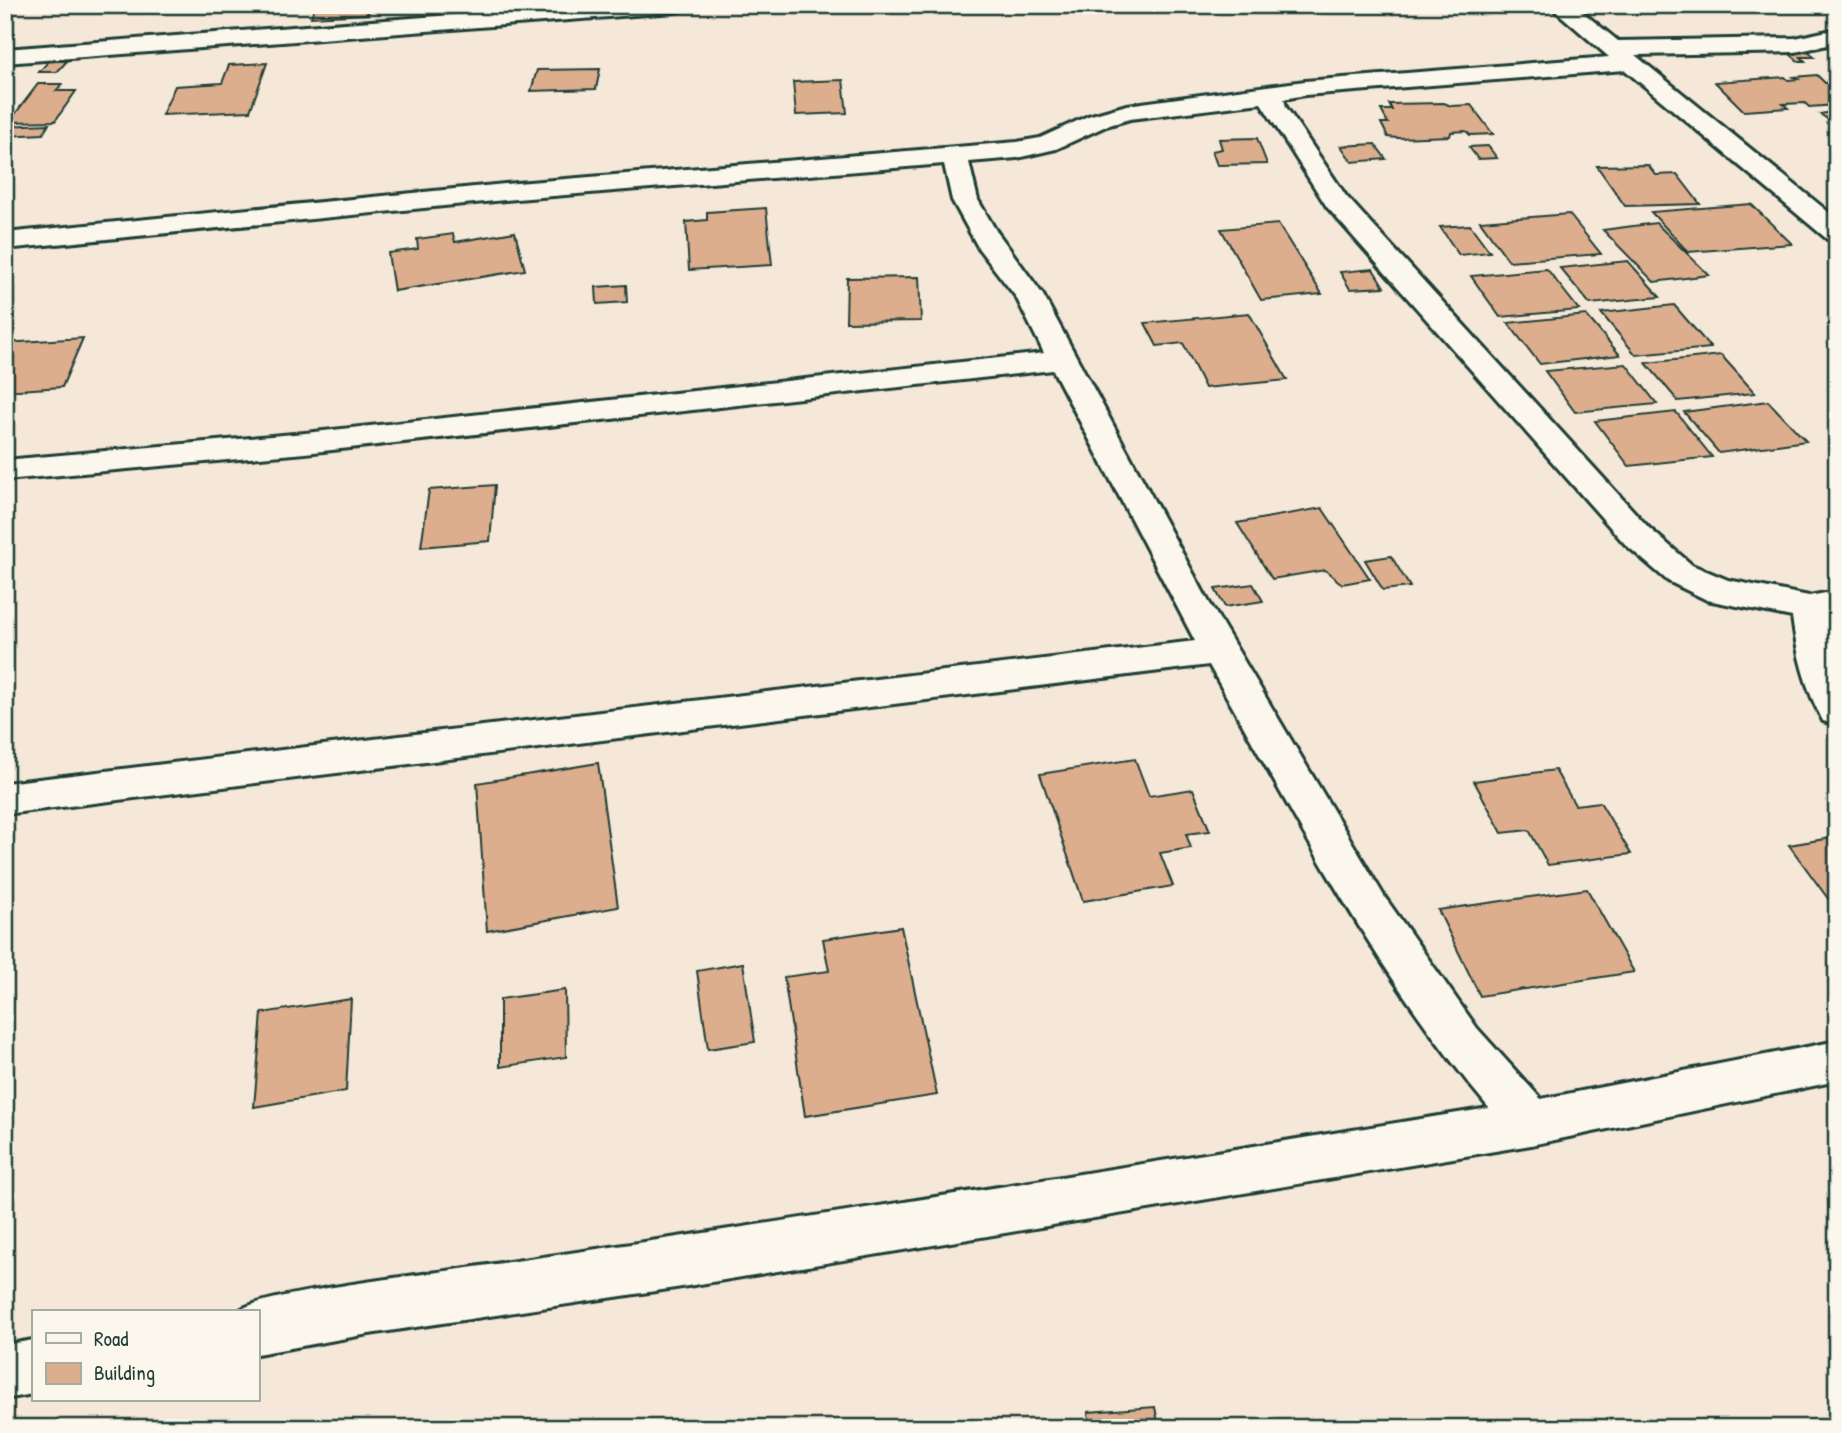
<svg xmlns="http://www.w3.org/2000/svg" width="1842" height="1433" font-family="'Patrick Hand',sans-serif">
	<style>
		.building { fill: #ddae8e; stroke: #1f3d34; stroke-width: 2 }
		.lines { fill: none; stroke-linecap: round; stroke-linejoin: round }
		.street-casing { stroke: #1f3d34; stroke-width: 6 }
		.street { fill: #fbf7ec; fill-rule: evenodd }
	</style>
	<rect width="100%" height="100%" fill="#f5e8d9"/>
	<filter id="ink" filterUnits="userSpaceOnUse"><feTurbulence type="fractalNoise" baseFrequency=".0143" numOctaves="2"/><feDisplacementMap in="SourceGraphic" scale="14" xChannelSelector="R" yChannelSelector="G"/><feConvolveMatrix kernelMatrix="1 2 1 2 8 2 1 2 1" color-interpolation-filters="sRGB"/></filter>
	<g filter="url(#ink)">
		<!-- building -->
		<path class="building" d="M315,5H370L368,14L311,17Z
			M1783,48H1806L1814,57H1801L1805,61H1798Z
			M49,61H67L57,72H39Z
			M267,63L250,111L162,115L175,86L222,83L229,65Z
			M600,69L596,89L531,91L537,70Z
			M1817,75L1825,83H1837V105L1809,107L1805,103L1783,104L1788,108L1744,111L1715,82L1785,77L1788,80L1798,79L1794,77Z
			M843,80L847,113L796,115L793,82Z
			M38,84H62L56,91H76L55,121L9,122Z
			M1444,103L1451,106L1471,105L1493,134L1470,135L1466,131L1451,132L1450,136L1398,138L1388,137L1381,123H1388L1381,110H1392L1389,104Z
			M1837,111V130L1827,123L1832,122L1820,114Z
			M49,124L43,134L5,136V126Z
			M1257,138L1267,164L1217,165L1212,151L1222,149L1219,139Z
			M1375,144L1386,159L1352,162L1341,146Z
			M1488,146L1497,158L1478,159L1469,147Z
			M1648,165L1656,175L1677,174L1700,204L1625,206L1597,166Z
			M1751,204L1792,244L1688,252L1651,212Z
			M766,208L772,265L689,270L686,222L707,220V212Z
			M1569,214L1601,254L1509,261L1480,221Z
			M1656,223L1709,275L1654,282L1603,230Z
			M1278,224L1322,294L1261,300L1221,229Z
			M1470,225L1490,252L1459,255L1440,227Z
			M515,232L525,270L394,291L388,253L418,249L417,239L453,234L455,242Z
			M1628,261L1660,297L1590,304L1560,268Z
			M1373,269L1384,287L1350,289L1340,272Z
			M1547,269L1579,310L1500,317L1471,276Z
			M919,277L921,321L846,322L847,278Z
			M626,285L627,302L597,304L596,287Z
			M1674,305L1711,348L1636,355L1601,313Z
			M1249,313L1287,380L1205,388L1183,343L1157,346L1145,323Z
			M1586,315L1620,355L1540,364L1508,323Z
			M83,338L62,387L5,391V343Z
			M1721,355L1755,393L1678,401L1646,363Z
			M1626,364L1657,404L1575,412L1545,371Z
			M1768,401L1806,441L1719,453L1684,412Z
			M1676,412L1712,457L1629,466L1595,421Z
			M495,485L490,541L421,547L429,490Z
			M1322,508L1370,579L1342,584L1325,570L1272,579L1237,523Z
			M1391,556L1410,587L1383,590L1365,560Z
			M1253,584L1263,601L1225,607L1215,589Z
			M1135,759L1149,796L1193,789L1210,831L1186,834L1191,848L1160,853L1173,886L1083,901L1040,774Z
			M598,763L618,907L487,931L477,783Z
			M1555,770L1575,805L1600,802L1631,854L1548,865L1529,830L1502,833L1474,781Z
			M1837,837V911L1789,845Z
			M1587,889L1634,972L1480,996L1438,910Z
			M901,927L937,1095L805,1116L784,977L829,971L823,939Z
			M743,963L755,1042L708,1049L697,971Z
			M565,990L566,1057L500,1067V999Z
			M351,999L346,1091L254,1107L262,1013Z
			M1155,1407L1159,1428H1090L1088,1412Z"/>
		<g class="lines">
			<!-- street casing -->
			<g class="street-casing">
				<path id="street" d="M582,5H685L682,10L674,12L5,63V49Z
					M1549,5H1574L1618,41L1795,38L1837,29V43L1795,52L1635,55L1837,219V241L1827,239L1625,70L1305,95L1284,99L1286,107L1346,196L1649,528L1692,565L1728,580L1809,596L1837,591V615L1828,617L1837,663V725L1823,721C1805,688 1797,654 1792,617L1707,600L1668,581L1625,544L1327,207L1261,103L1130,119L1106,126L1056,149L1017,158L969,162L978,200L995,229L1043,295L1206,597L1384,896L1477,1028L1541,1099L1837,1041V1081L1531,1145L682,1287L369,1334L257,1354V1312H237C258,1293 429,1274 467,1268C809,1219 1148,1163 1489,1108C1376,974 1295,817 1209,665L5,814V783L1195,641L1053,370L305,453L5,480V460L305,433L1044,353L1016,297L979,249L952,200L944,164L505,200L5,249V233L505,184L1017,142L1040,138L1088,116L1127,105L1305,81L1609,57Z
					M33,1340V1394L5,1399V1345Z"/>
			</g>
			<!-- street -->
			<use href="#street" class="street"/>
		</g>
	</g>
	<!-- margin -->
	<rect width="1842" height="1433" fill="none" stroke="#fbf7ec" stroke-width="28"/>
	<rect x="14" y="14" width="1814" height="1405" fill="none" stroke="#1f3d34" stroke-width="2.5" filter="url(#ink)"/>
	<!-- legend -->
	<rect x="32" y="1310" width="228" height="91" fill="#fbf7ec" stroke="#a3ada2" stroke-width="2"/>
	<rect x="46" y="1333" width="35" height="10" fill="#fbf7ec" stroke="#a3ada2" stroke-width="2"/>
	<text x="94" y="1346" font-size="21" fill="#1f3d34">Road</text>
	<rect x="46" y="1363" width="35" height="21" fill="#ddae8e" stroke="#a3ada2" stroke-width="2"/>
	<text x="94" y="1380" font-size="21" fill="#1f3d34">Building</text>
</svg>
